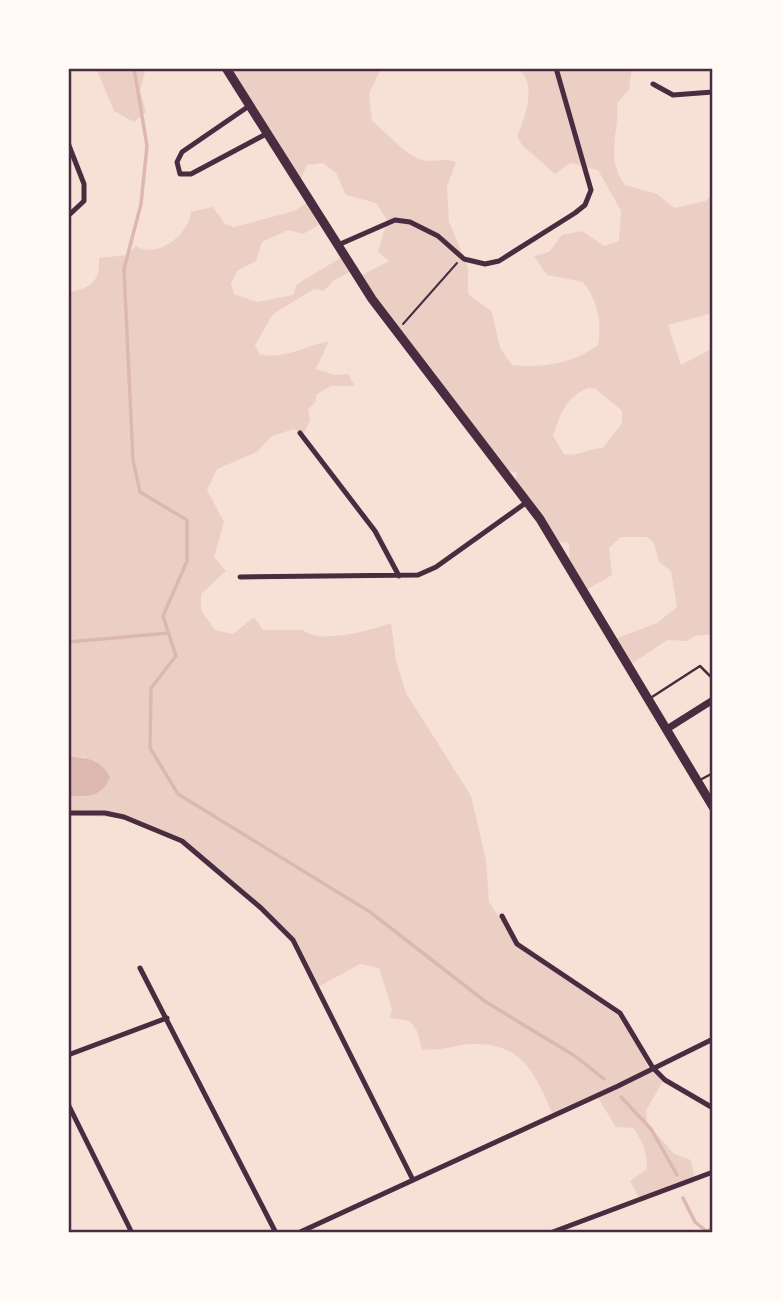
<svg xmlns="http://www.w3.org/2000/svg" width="781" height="1301" font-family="Jost,sans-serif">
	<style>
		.green { fill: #ebcfc5; fill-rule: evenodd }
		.water { fill: #dcb8b0 }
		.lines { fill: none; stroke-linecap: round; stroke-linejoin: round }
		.stream { stroke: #dcb8b0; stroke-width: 3.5 }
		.path { stroke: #4a2c40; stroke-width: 2 }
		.service { stroke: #4a2c40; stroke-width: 2.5 }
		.minor { stroke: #4a2c40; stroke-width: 5 }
		.tertiary { stroke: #4a2c40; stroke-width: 7 }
		.primary { stroke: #4a2c40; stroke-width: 9 }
		.neatline { fill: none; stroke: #4a2c40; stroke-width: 2.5 }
	</style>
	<rect width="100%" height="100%" fill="#f7e1d7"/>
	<!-- green -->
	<path class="green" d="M96,68H146L140,91L146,112L134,122L114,111Z
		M225,68H387L380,71L369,94L372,121C387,132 405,156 423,160C435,163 444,157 456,162L447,187L449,222L468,267V294L492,312L500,348L512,365C542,368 573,364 598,345C602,320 598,302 583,282L547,275L534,256L549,252L562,235L582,231L604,246L619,241L621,211L598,170L570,163L555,174L522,145L517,136C525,117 538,85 518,68H632L629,90L617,103C620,135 604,155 625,185L657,194L674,208L706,201L713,191V313L668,325L681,365L713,348V634L695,636L687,641L667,640L630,665L615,639L657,623L677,607L671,571L659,562L654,543L647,537H620L609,548L612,575L586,590L570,567L569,543L554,541L515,485L517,472L504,471L358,277L389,261L378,252L387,220L376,203L346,195L336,173L323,163L307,165L299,184ZM588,388L596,389L622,411V423L603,448C589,448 578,457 564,454L553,436C560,414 566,397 588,388Z
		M310,201L319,225L303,234L288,230L262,242L256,261L237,271L231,284L234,294L257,302L293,295L297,284L342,257L353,270L333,281L324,291L314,289L273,314L255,345L260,355C287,359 304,346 329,341L316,369L334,375L348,374L355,386H331L317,394L315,403L308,409L310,420L303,435L294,429L272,436L257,452L217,469L207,490L224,522L214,557L226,571L201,594V610L215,630L233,634L254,617L263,630H303C319,645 372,630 391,623L396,660L406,693L471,796L486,860L489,902L517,943L620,1017L638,1042L648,1068L663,1081L646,1111L647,1123L674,1154L691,1160L695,1182L641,1202L630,1181L647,1169C647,1152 643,1142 633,1128L616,1127L598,1098L554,1117C535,1075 524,1042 471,1044C453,1045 439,1052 422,1049L417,1031L410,1021L390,1018L392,1009L379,968L360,964L318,987L293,938L210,863L172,838L127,818L68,815V796L85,797L86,757H68V292C90,289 101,281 99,258L127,255L136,246C157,259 188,236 191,212L213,207L225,224L234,227L294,211Z"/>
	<!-- water -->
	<path class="water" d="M68,757C87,757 101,760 110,777C102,797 88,797 68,796Z"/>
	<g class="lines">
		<!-- stream -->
		<path class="stream" d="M134,68L147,146L141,204L124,269L133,460L140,492L187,520V561L163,616L176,656L151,688L150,748L178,794L370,912L486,1002L575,1056L604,1079
			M68,642L169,633
			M621,1097L651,1129L677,1175
			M683,1198L695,1222L706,1231L713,1229"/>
		<!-- path -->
		<path class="path" d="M403,324L457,263"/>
		<!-- service -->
		<path class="service" d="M652,697L700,666L713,679
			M700,780L713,773"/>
		<!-- minor -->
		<path class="minor" d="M653,84L673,95L713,92
			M249,106L182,152L177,162L180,174H191L268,133
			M68,143L84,184V201L68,216
			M338,245L395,220L410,222L438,236L464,259L485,264L499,261L575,213L585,205L591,190L556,68
			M300,433L375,531L399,576
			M240,577L418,575L436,567L527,502
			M68,813H105L124,817L182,841L261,908L293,940L413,1180
			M502,916L517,944L620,1013L653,1068L665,1080L713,1108
			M140,968L276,1233
			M68,1055L167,1018
			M68,1104L132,1233
			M298,1233L618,1086L713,1039
			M550,1233L713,1172"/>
		<!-- tertiary -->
		<path class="tertiary" d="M667,729L713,700"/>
		<!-- primary -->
		<path class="primary" d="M226,68L372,299L540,519L713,807"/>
	</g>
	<!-- border -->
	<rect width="781" height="1301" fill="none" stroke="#fffaf5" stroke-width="140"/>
	<rect x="70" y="70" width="641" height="1161" class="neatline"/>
</svg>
